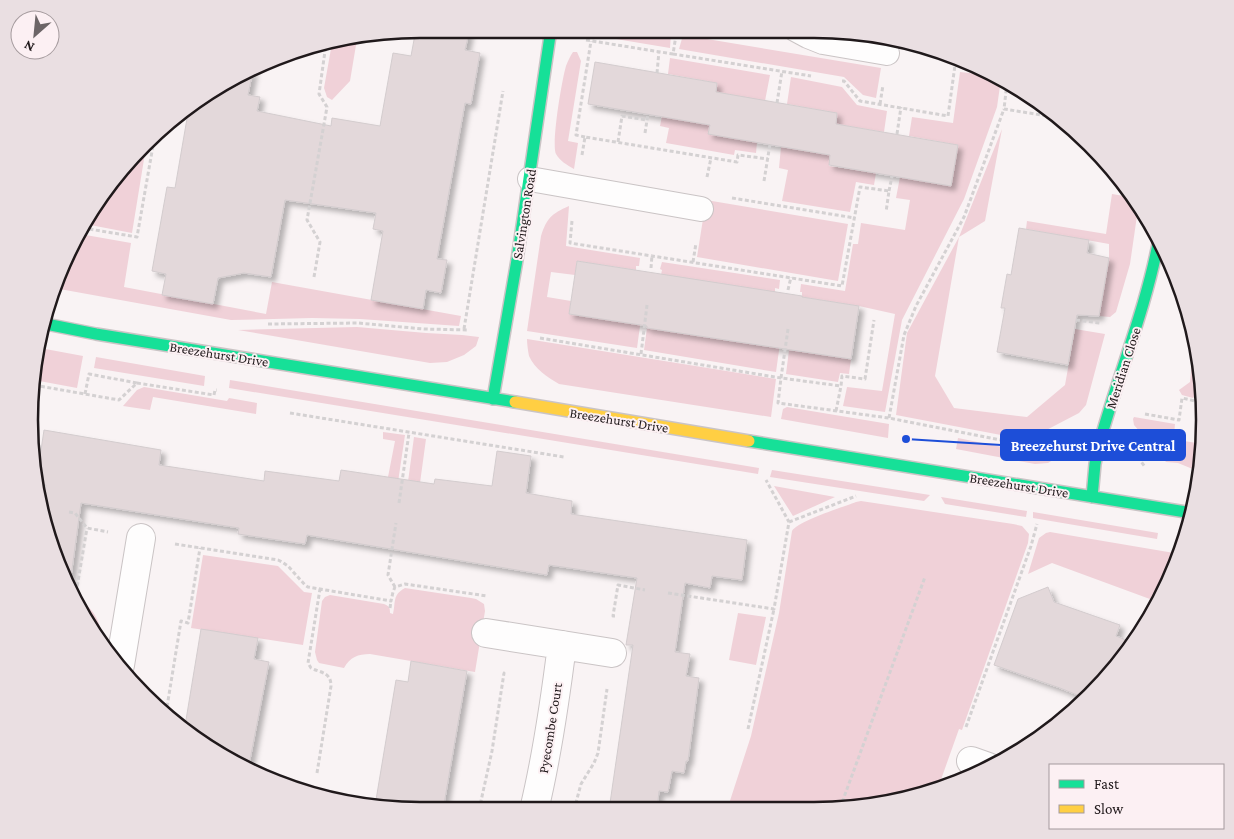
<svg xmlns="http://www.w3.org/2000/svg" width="1234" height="839" font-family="'Crimson Pro',serif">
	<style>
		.green { fill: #f0d1d8 }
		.building { fill: #e3d8da; stroke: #d3ccce; filter: url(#shadow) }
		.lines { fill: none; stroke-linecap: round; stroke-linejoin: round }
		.lane-casing { stroke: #cac4c5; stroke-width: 26 }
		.street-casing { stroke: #cac4c5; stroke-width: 30 }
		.fast-casing { stroke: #cac4c5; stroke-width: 14 }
		.slow-casing { stroke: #cac4c5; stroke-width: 14 }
		.path { stroke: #d4d1d2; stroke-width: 3; stroke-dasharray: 4 2.5; stroke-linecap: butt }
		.lane { stroke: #fefdfd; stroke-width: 24 }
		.street { stroke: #fefdfd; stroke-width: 28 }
		.fast { stroke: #16e098; stroke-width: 11 }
		.slow { stroke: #ffcf43; stroke-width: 11 }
		.labels { text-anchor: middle; stroke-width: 4; stroke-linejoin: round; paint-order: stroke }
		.street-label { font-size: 14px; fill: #20191b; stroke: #fcf0f3 }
		.rim { fill: none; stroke: #20191b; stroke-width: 2.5 }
		.leader { fill: none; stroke: #1d4ed8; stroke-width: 2 }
		.callout-dot { fill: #1d4ed8; stroke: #fcf0f3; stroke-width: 2 }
		.callout { fill: #1d4ed8; stroke: #1d4ed8; stroke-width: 2 }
		.callout-label { font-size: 15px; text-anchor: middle; font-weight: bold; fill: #fff }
	</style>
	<defs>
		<filter id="shadow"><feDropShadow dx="4.5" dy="4.5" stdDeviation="2.5" flood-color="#0004"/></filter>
	</defs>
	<rect width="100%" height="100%" fill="#f9f3f4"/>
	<!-- green -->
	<path class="green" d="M605,29H648L671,33L670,48L604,37L600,33Z
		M683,35L881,68L876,98L863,95L844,77L679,49Z
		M357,39L350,81L332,100L327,97L324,88L332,43Z
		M573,52H577L581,61L568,141L578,143L574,169C567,165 560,161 556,154C551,144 562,79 566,66C568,61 570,56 573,52Z
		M670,58L770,75L765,101L716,92L717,83L668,74Z
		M960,72L997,76L1001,79L997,107L964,199L902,320L885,412L843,406L847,387L882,391L895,314L859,306L802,297V292H800L801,284L845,291L853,244H858L861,223L905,230L910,200L896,198L900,177L951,186L958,145L909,136L912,117L953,123Z
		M791,77L842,87L857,105L887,111L884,132L836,124L837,113L787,104Z
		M662,116L710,125L709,134L757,142L756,153L735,150L734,155L666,143L669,128L660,126Z
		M1002,129L985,221L959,237L935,376L954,408L1027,417L1065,385L1075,329L1105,334L1086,405L1079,413L1033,437L1022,439L896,415L907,333L959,237Z
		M146,147L132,233L85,224L110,181Z
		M781,147L830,155L829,166L876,173L874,185L856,182L850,212L782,201L788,170L779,168Z
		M1112,194L1136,198L1139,202L1130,264L1116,312L1110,317L1099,316L1109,258V244L1026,229L1027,221L1106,234Z
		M706,200L848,224L838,281L697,257Z
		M569,206L566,246L640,258L639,266H636V270L577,261L575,275L551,272L547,297L571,301L569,314L629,323L643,304L637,348L527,331L541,236C547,218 551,214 569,206Z
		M80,234L131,243L124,287L266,314L272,282L461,316L459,326L360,319L312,318L231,320L54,288L58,270Z
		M662,262L780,280L779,289L775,288V293L661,275L662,270L660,269Z
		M357,327L426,333L462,335L479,337L476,346L464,355L447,362L430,363L238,330Z
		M773,327L782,329L776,372L644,350L647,328L770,347Z
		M1196,338L1201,375L1198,393L1193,398L1182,395L1179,390L1190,382L1194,339Z
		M527,339L776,379L771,417L559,384C547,377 535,369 529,356C528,351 527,344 527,339Z
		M40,348L83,356L77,388L34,380L30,402V394Z
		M789,350L851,359L849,374L840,373L838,382L786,374Z
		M96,357L205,376L204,386L94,368Z
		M230,380L759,468L758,474L229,388Z
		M144,387L227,401L229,398L257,403L256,414L153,397L150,410L123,406L137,390Z
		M787,407L889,424L888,438L781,419L783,409Z
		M1134,417L1175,424L1174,435L1184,437V441L1203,444L1200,472L1178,463L1166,462L1134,425L1133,419Z
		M383,432L405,435L395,502L388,477L395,441L383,439Z
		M414,437L426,439L417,505L405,504Z
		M958,438L1056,458L1048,463L1035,464L956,449Z
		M772,470L930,495L924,501L770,477Z
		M774,486L835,497L793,516Z
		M941,497L1027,511L1026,517L945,504Z
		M861,501L1013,524L1022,526L1029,534L1028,543L962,730L959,729L938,788L891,803L814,810H727L751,736L779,613L792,531C798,521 843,507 856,502Z
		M1033,512L1158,533L1157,539L1033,518Z
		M1050,532L1180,554L1176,569L1158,602L1052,563L1028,574L1039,538L1046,533Z
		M203,555L278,566L304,592L312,593L303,645L191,628Z
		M405,588L471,598L476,599L484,604L485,611L475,672L370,654C358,654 350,657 344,668L319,663L317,660L315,652L322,601L325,597L330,595L384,604C389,606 390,607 390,613L393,614C396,602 392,595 405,588Z
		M79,599C95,611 101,621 102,642L81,615L78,607Z
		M738,613L766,617L756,665L729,660Z"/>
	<!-- building -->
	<path class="building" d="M416,29H448L469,33L465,50L480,53L471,104L465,103L437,259L447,260L441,293L426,290L423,309L371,300L383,231L373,229L376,213L285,200L271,277L244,273L218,278L213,304L162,295L166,274L152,271L167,187L175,188L189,107L202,95L253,70L248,95L260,97L257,111L331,126L332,118L380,126L393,53L411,56Z
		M595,62L717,83L716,92L837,113L836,124L958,145L951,186L829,165L830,155L708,134L710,125L588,104Z
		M1019,228L1089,240L1087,253L1109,258L1099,316L1077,315L1068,365L997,352L1005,308H1001L1007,274L1011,275Z
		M577,261L802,296V297L859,306L851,359L647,328V326L569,314Z
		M44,430L161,450L159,465L264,481L265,471L339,481L341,470L434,484L435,479L492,486L497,451L531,456L526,493L572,501L571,514L747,540L742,580L712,576L710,588L685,583L675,652L690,654L686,676L699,678L688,761H686L684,773L672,771L668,792L659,791L657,810H609L633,645H626L637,578L549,565L547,575L307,535L305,544L238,534L239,528L81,503L70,584L42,512L46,485L36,484Z
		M1048,587L1054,602L1120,625L1116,636L1134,643L1087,699L1060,688L994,665L1018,599Z
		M201,629L258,638L254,659L269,662L248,770L185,726Z
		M411,661L467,671L443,810H420L375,806L396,680L408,682Z"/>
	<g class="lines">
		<!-- lane casing -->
		<g class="lane-casing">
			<path id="lane" d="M795,29L808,36L823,42L887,53
				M530,179L701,209"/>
		</g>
		<!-- street casing -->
		<g class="street-casing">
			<path id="street" d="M486,633L612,653
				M120,665L141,538
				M971,761L988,767
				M534,810C547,756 555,701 562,645"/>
		</g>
		<!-- fast casing -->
		<g class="fast-casing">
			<path id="fast" d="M46,324L96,334L515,402
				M493,399L517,260L551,29
				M749,441L1192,513
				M1092,497L1095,464L1100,441C1119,373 1146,308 1159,239"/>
		</g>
		<!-- slow casing -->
		<g class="slow-casing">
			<path id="slow" d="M515,402L749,441"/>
		</g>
		<!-- path -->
		<path class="path" d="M586,40L673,54L677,29
			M673,54L811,76
			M955,65L987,69
			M657,73L659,51
			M842,81H844L860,101L948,116L956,58
			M1007,83L1004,109L1054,117
			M777,103L782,71
			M880,104L883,85
			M645,133L648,114
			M897,134L901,107
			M585,137L576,135L591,41
			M618,142L622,116L647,120
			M582,155L585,137L737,162L738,155L768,159
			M707,177L711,158
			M764,181L770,144
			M889,191L892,176
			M732,198L855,218
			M572,221L570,243L842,286L860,187L889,191L886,212
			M83,228L137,237L154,140
			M693,262L696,243
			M651,268L652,255
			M314,277L320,242L307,220L327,107L319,94L326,44
			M788,290L791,277
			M1076,320L1100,323
			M268,324L358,323L424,329L469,330
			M464,329L503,91
			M788,329L781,378L841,386L842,376L865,379L874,320
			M540,338L781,378L778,403L889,418L1061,452
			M641,354L647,305
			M85,394L89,374L137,383
			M836,411L841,386
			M290,413L564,457
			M1145,414L1179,420L1182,398L1199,402L1202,385
			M889,418L904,335L916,306L964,217L1004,109
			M32,429L39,386L119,400L137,383L214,395L215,390H217
			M1134,452L1145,467
			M399,503L409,433
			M41,507H43
			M69,512L75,513L87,528L108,532
			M789,522L856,496
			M175,544L278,560L282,562L288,566L305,585L308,587L391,601L393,592L395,587L405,584L487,596
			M395,587L388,575L396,523
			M668,593L774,609L789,522L766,480
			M75,599L87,528
			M390,608L391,601
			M615,616H613L618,585L645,590
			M166,713L181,621L188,623L200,548
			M966,727L1031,546L1037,524
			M748,729L774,609
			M317,773L331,686C331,672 321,673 311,668L308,663L320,589
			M840,808L925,577
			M479,810L492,751L504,673L502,672
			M574,810L581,784L594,763L598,753L607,689
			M723,810L725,805"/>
		<!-- lane -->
		<use href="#lane" class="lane"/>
		<!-- street -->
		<use href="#street" class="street"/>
		<!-- fast -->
		<use href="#fast" class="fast"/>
		<!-- slow -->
		<use href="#slow" class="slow"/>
	</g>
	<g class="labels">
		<!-- street labels -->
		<g class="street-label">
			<text transform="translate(524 214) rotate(-81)" y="5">Salvington Road</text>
			<text transform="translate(219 354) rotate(9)" y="5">Breezehurst Drive</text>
			<text transform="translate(1123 368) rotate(-72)" y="5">Meridian Close</text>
			<text transform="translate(619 420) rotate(9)" y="5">Breezehurst Drive</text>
			<text transform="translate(1019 485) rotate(9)" y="5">Breezehurst Drive</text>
			<text transform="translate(550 728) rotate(-81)" y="5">Pyecombe Court</text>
		</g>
	</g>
	<!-- crop -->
	<path d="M0 0H1234V839H0ZM420 38H814A382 382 0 0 1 1196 420V420A382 382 0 0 1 814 802H420A382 382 0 0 1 38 420V420A382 382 0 0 1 420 38Z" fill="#eadfe2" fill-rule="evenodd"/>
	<path class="rim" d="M420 38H814A382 382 0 0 1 1196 420V420A382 382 0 0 1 814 802H420A382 382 0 0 1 38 420V420A382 382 0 0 1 420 38Z"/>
	<!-- callouts -->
	<path class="leader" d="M906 439L1001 445"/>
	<circle class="callout-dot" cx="906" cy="439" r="5"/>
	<rect class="callout" x="1001" y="430" width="184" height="30" rx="5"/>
	<g class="callout-label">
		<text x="1093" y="451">Breezehurst Drive Central</text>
	</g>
	<!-- legend -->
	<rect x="1049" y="764" width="175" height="65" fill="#fcf0f3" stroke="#a49a9d"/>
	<rect x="1059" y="780" width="25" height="8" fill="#16e098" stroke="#a49a9d"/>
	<text x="1094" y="789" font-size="15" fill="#20191b">Fast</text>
	<rect x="1059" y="805" width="25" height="8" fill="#ffcf43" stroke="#a49a9d"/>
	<text x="1094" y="814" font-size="15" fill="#20191b">Slow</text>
	<!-- north arrow -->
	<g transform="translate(35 35) rotate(207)"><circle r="24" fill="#fcf0f3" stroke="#a49a9d"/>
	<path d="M0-4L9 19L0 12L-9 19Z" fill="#6c6567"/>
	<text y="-8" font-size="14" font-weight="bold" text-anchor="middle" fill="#20191b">N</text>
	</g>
</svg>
